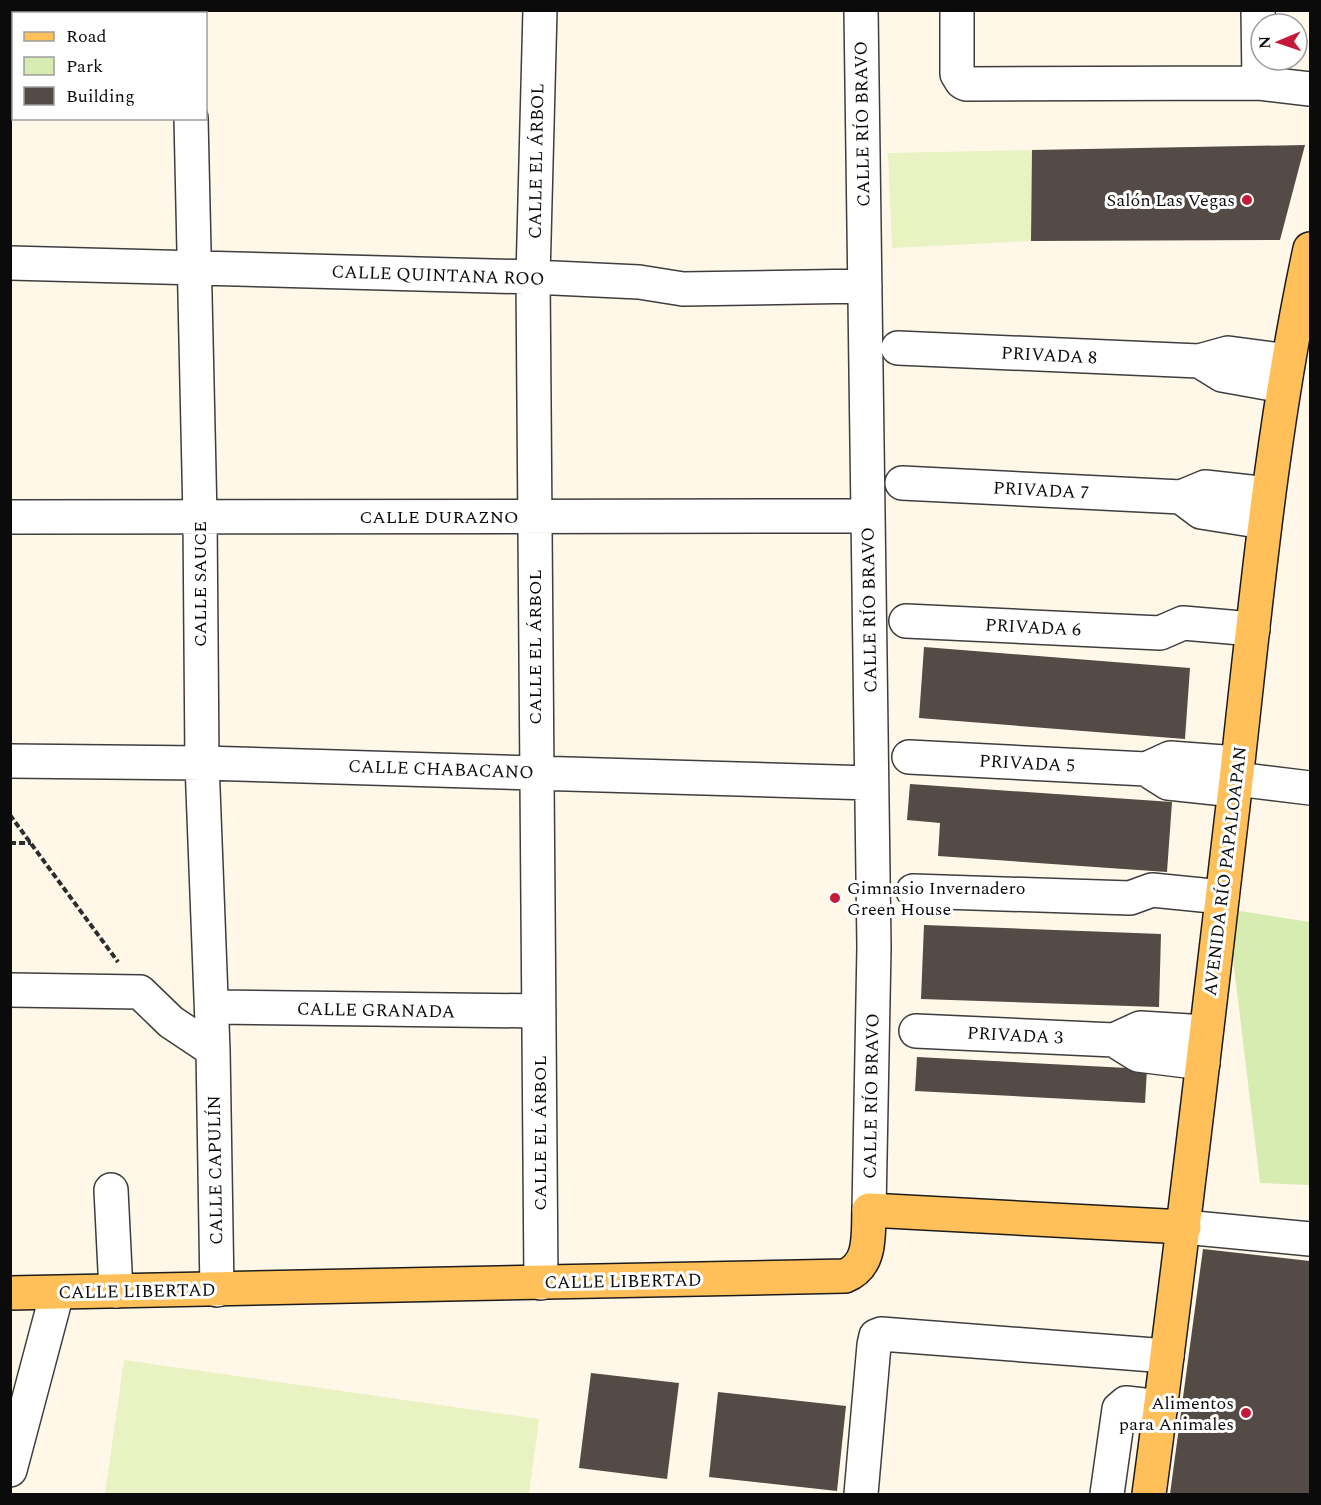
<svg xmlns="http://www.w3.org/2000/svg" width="1321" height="1505" font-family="Spectral,serif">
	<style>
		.green { fill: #d7ecb0 }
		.pitch { fill: #e8f2c2 }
		.building { fill: #544a46 }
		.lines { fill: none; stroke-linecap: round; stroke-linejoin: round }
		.minor-casing { stroke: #3e3e3e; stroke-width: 36 }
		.major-casing { stroke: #1c1c1c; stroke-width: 36 }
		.path { stroke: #2d2d2d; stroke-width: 4; stroke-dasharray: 6 3; stroke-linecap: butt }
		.minor { stroke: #fff; stroke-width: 33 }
		.major { stroke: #ffc059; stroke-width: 33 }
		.poi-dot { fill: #c51939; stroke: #fff; stroke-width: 2 }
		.labels { text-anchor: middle; stroke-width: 6; stroke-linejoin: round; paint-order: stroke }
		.street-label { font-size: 18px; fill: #0b0b0b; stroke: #fff }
		.poi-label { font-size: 18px; fill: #0b0b0b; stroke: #fff; text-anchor: end }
	</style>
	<rect width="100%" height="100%" fill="#fff8e9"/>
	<!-- green -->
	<path class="green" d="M1227,909L1310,922V1185L1260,1183Z"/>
	<!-- pitch -->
	<path class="pitch" d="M1032,150L1031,241L892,248L888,153Z
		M124,1360L539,1419L529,1494H105Z"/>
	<!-- building -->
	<path class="building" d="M1305,145L1280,240L1031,241L1032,150Z
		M924,647L1190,668L1185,739L919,718Z
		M910,784L1172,802L1167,872L938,856L940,823L907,820Z
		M924,925L1161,934L1159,1007L921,999Z
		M917,1057L1147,1069L1145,1103L915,1091Z
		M1203,1249L1310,1261V1494H1170Z
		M591,1373L679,1383L667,1479L579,1468Z
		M718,1392L846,1406L837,1491L709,1477Z"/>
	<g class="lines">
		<!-- minor casing -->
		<g class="minor-casing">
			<path id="minor" d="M188,10V14
				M540,10L533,277L541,1283
				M861,10L874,947L869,1210
				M957,10V74L962,82L966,84L1259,83L1310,89
				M1258,10L1259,83
				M191,118L200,517L202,763L213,1050L217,1290
				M10,263L533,277L639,282L683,289L865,286
				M898,348L1199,361L1228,353L1288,361
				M1201,362L1222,375L1284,386
				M902,483L1181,497L1205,487L1268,494
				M1181,497L1201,512L1264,522
				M10,517L868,516
				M906,621L1160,633L1183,623L1253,629
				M909,757L1146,769L1168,783L1234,790
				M10,761L202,763L871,783
				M1146,769L1170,758L1237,763
				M1236,779L1310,788
				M913,891L1130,898L1152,890L1222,897
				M10,990L140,992L171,1022L213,1050
				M212,1007L539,1011
				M916,1031L1114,1040L1140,1028L1206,1032
				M1114,1040L1138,1055L1203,1063
				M111,1190L116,1291
				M1184,1227L1310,1239
				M10,1470L57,1293
				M861,1494L874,1345L876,1336L881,1334L1167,1356
				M1107,1494L1119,1409L1126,1403L1161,1407"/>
		</g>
		<!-- major casing -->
		<g class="major-casing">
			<path id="major" d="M10,1293L845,1276C872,1265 868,1235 869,1210L1184,1227
				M1149,1494C1181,1257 1208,1018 1236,780C1256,602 1272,425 1310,249"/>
		</g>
		<!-- path -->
		<path class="path" d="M10,815L118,962
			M10,843H31"/>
		<!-- minor -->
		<use href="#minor" class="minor"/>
		<!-- major -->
		<use href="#major" class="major"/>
	</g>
	<!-- markers -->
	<g class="poi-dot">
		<circle cx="1247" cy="200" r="6"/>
		<circle cx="835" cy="898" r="6"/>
		<circle cx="1246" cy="1413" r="6"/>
	</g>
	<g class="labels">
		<!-- street labels -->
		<g class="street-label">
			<text transform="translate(862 124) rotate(-91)" y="6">CALLE RÍO BRAVO</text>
			<text transform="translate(536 161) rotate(-89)" y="6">CALLE EL ÁRBOL</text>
			<text transform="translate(438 275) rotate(2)" y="6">CALLE QUINTANA ROO</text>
			<text transform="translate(1049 355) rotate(3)" y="6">PRIVADA 8</text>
			<text transform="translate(1041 490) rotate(3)" y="6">PRIVADA 7</text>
			<text x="439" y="523">CALLE DURAZNO</text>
			<text transform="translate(200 584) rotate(-90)" y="6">CALLE SAUCE</text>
			<text transform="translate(869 610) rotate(-91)" y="6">CALLE RÍO BRAVO</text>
			<text transform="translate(1033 627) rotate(3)" y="6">PRIVADA 6</text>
			<text transform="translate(535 647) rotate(-90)" y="6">CALLE EL ÁRBOL</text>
			<text transform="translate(1027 763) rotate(3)" y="6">PRIVADA 5</text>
			<text transform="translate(441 769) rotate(2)" y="6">CALLE CHABACANO</text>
			<text transform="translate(1225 871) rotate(-83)" y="6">AVENIDA RÍO PAPALOAPAN</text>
			<text transform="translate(376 1010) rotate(1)" y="6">CALLE GRANADA</text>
			<text transform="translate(1015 1035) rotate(3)" y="6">PRIVADA 3</text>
			<text transform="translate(871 1096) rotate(-89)" y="6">CALLE RÍO BRAVO</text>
			<text transform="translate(540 1133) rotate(-90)" y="6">CALLE EL ÁRBOL</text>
			<text transform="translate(215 1170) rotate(-91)" y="6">CALLE CAPULÍN</text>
			<text transform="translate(623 1281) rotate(-1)" y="6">CALLE LIBERTAD</text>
			<text transform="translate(137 1291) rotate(-1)" y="6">CALLE LIBERTAD</text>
		</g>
		<!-- poi labels -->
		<g class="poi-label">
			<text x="1235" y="206">Salón Las Vegas</text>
			<text x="847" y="894" text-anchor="start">Gimnasio Invernadero<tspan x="847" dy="21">Green House</tspan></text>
			<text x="1234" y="1409">Alimentos<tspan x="1234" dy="21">para Animales</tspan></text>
		</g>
	</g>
	<!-- border -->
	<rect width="1321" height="1505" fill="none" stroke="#0b0b0b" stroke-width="24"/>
	<!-- legend -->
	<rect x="12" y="12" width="195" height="108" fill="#ffffff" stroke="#9d9d9d" stroke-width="1.5"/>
	<rect x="24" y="32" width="30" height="9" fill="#ffc059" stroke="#9d9d9d" stroke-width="1.5"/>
	<text x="66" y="42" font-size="18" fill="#0b0b0b">Road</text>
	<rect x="24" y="57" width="30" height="18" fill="#d7ecb0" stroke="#9d9d9d" stroke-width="1.5"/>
	<text x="66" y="72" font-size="18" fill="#0b0b0b">Park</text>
	<rect x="24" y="87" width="30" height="18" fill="#544a46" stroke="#9d9d9d" stroke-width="1.5"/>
	<text x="66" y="102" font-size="18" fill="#0b0b0b">Building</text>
	<!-- north arrow -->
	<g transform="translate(1279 42) rotate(268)"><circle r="28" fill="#ffffff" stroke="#9d9d9d" stroke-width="1.5"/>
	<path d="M0-4.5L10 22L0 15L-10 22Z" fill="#c51939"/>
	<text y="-9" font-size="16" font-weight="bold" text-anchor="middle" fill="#0b0b0b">N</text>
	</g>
</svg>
